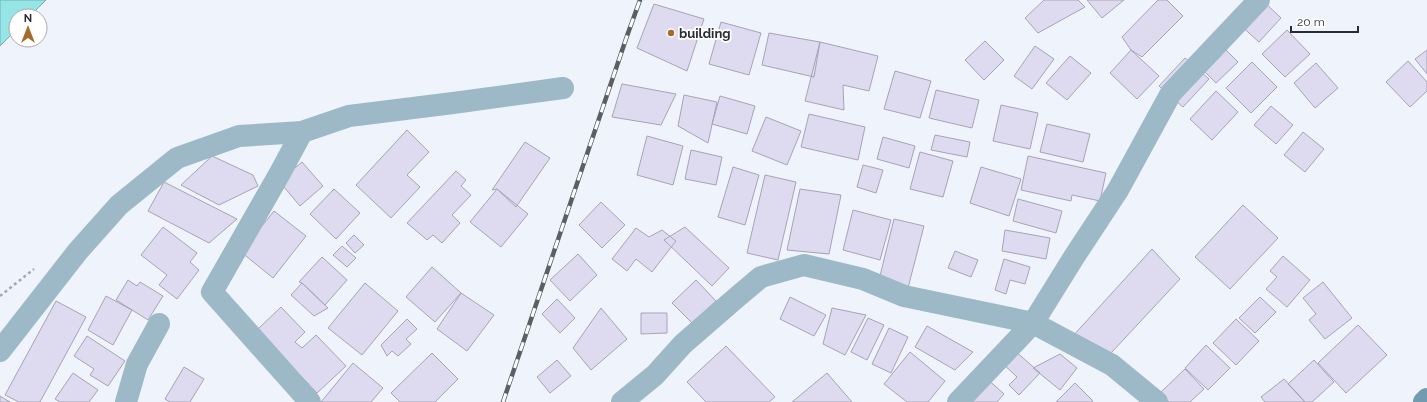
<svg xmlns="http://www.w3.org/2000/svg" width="1427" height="402" font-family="Raleway,sans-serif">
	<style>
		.water { fill: #95e5e7; stroke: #74aeb1 }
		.building { fill: #dedaef; stroke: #a7a3b7 }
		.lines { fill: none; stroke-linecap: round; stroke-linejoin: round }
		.path { stroke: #a3a7af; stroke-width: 2.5; stroke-dasharray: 3 3; stroke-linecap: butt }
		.minor { stroke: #9db8c6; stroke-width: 22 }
		.secondary { stroke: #729baf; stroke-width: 22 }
		.rail-casing { stroke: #5a5e65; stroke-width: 4.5 }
		.rail { stroke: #fff; stroke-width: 3; stroke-dasharray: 9; stroke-linecap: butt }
		.poi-dot { fill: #a56b2a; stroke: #fff; stroke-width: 1.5 }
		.labels { text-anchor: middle; stroke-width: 3.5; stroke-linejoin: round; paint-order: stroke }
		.poi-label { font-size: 13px; font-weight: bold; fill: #282c33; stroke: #fff; text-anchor: start }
	</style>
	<rect width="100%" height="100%" fill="#eff3fb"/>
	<!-- water -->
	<path class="water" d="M0,0H46L30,16H16V30L0,46Z"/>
	<!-- building -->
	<path class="building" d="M1044,0H1078L1085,7L1038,33L1025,18Z
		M1087,0H1124L1102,18Z
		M1158,0H1167L1183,16L1142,57L1131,50L1122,37Z
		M1262,0L1281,18L1259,42L1238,23Z
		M654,4L704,19L687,71L637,48Z
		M721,22L761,33L749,75L709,64Z
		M1287,30L1310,54L1285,77L1262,54Z
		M769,33L820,42L814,77L762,65Z
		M985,41L1004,60L984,80L965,60Z
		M820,42L878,56L869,91L843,85L844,110L805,101Z
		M1219,43L1238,62L1216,83L1197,64Z
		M1035,46L1054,59L1032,89L1014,76Z
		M1131,50L1159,76L1137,99L1110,73Z
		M1427,50V74L1415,59Z
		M1070,56L1091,73L1067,100L1046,83Z
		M1185,58L1209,79L1183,107L1159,86Z
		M1408,61L1427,82V91L1410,107L1386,82Z
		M1252,62L1277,87L1251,113L1226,88Z
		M1316,63L1338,88L1315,108L1294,83Z
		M895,71L931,81L920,118L884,109Z
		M622,84L676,94L661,125L612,117Z
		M936,90L979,100L972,128L929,118Z
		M1216,91L1238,112L1212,140L1190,119Z
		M684,95L717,102L708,143L678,126Z
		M720,96L755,106L747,134L712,124Z
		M1001,105L1038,113L1030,149L993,141Z
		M1271,106L1293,125L1276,144L1254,125Z
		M809,114L865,127L858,160L801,147Z
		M766,117L801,131L787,165L752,151Z
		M1047,124L1090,134L1083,162L1040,152Z
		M407,130L429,152L407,175L420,187L391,218L356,185Z
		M1303,132L1324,149L1305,172L1284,155Z
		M935,135L970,142L967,157L931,150Z
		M647,136L683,146L673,185L637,175Z
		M883,137L915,146L909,168L877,159Z
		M525,142L550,158L516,207L497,189L492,190Z
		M691,150L722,157L716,185L685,179Z
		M920,152L953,161L943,197L910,189Z
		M212,156L253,175L258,186L219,205L181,185Z
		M1028,156L1106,173L1100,201L1072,195L1071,201L1021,190Z
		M302,162L323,186L300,206L279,181Z
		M863,165L883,170L876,193L857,187Z
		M733,167L759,175L745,225L718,217Z
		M981,167L1021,179L1009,216L970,203Z
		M456,171L466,180L461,186L471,195L452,215L460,223L442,243L433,235L427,240L407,223Z
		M765,175L796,182L778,260L747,253Z
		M164,182L237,219L209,243L148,211Z
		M334,189L360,213L336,239L310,214Z
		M497,189L528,214L501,247L470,222Z
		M800,189L841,195L829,254L787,250Z
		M1018,199L1062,211L1056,233L1013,221Z
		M601,202L625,225L602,248L579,225Z
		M1243,205L1278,238L1230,289L1195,257Z
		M853,210L891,220L880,260L843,250Z
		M274,211L306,236L273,278L241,252Z
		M894,219L924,226L908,288L879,280Z
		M163,227L197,253L190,262L199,270L177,299L159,285L167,275L141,255Z
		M685,227L729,268L712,286L664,240Z
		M636,228L649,237L662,230L676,241L652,272L636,259L627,271L612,259Z
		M1005,230L1050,238L1046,259L1002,251Z
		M354,235L364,245L355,253L346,243Z
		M342,246L356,258L347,267L333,255Z
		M1152,249L1180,279L1111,353L1072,337Z
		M955,251L978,260L971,277L948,268Z
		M578,254L597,275L570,301L550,280Z
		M1283,256L1310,280L1287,307L1266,289L1277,277L1270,271Z
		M322,257L347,280L325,305L302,283L299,282Z
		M1004,259L1030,267L1025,284L1010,280L1006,294L995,290Z
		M432,267L461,293L435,322L406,297Z
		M128,280L137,286L140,282L163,296L148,320L116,300Z
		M696,280L716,301L692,323L672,303Z
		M1323,282L1352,318L1325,339L1309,320L1316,314L1303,298Z
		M302,283L328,308L314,316L291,295Z
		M365,283L398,311L362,355L328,328Z
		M461,293L494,315L467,351L437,329Z
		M106,296L132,310L113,345L88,330Z
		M790,297L826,315L814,336L780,319Z
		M1260,297L1276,312L1255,333L1239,318Z
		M557,299L575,318L560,333L542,314Z
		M56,301L86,317L40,402H19L5,395Z
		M281,307L305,332L295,342L302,348L316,335L346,366L317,393L257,330Z
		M601,308L627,339L591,370L573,348Z
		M832,308L866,315L845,355L823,344Z
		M641,313H667V333L641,334Z
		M868,318L884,325L867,360L851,352Z
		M407,319L417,329L406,339L411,344L398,356L392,351L387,356L381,345Z
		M1236,319L1259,341L1236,365L1213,343Z
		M1358,325L1387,355L1346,393L1318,363Z
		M927,326L973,352L955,370L915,347Z
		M889,328L908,337L891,373L872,364Z
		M87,336L125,361L108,386L90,375L94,369L74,356Z
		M1206,345L1230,368L1208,390L1185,368Z
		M726,346L775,397L769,402H706L687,382Z
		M1013,349L1040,373L1019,395L1009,385L1017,377L1001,362Z
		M910,352L945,381L928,402H907L884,384Z
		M432,353L458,379L435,402H400L391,393Z
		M1060,354L1077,368L1060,390L1033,368Z
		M557,360L571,376L550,393L537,377Z
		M1314,360L1334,382L1312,402H1305L1288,384Z
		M353,363L383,388L371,402H321Z
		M184,367L204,379L190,402H170L165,399Z
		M1185,369L1204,389L1190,402H1169L1160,393Z
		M73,373L98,390L89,402H60L55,399Z
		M827,373L852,402H792Z
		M984,376L1004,394L997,402H960Z
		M1284,379L1305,402H1265L1261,397Z
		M1075,383L1093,401L1091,402H1056Z
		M0,396L10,402H0Z"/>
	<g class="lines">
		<!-- path -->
		<path class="path" d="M0,296L34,269"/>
		<!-- minor -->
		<path class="minor" d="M302,132L280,173L212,292L310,402
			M0,351L78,251L119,205L177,158L239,136L302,132L349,116L453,103L563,88
			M126,402L137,364L159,324
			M622,402L655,375L683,344L736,298L761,277L804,265L863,279L904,296L1033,323L1112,365L1157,402
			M958,402L1033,323L1074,257L1118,190L1171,93L1259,0"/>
		<!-- secondary -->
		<path class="secondary" d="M1424,402L1427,399"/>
		<!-- rail casing -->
		<g class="rail-casing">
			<path id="rail" d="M503,402L627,36L640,0"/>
		</g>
		<!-- rail -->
		<use href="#rail" class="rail"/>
	</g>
	<!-- markers -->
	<circle class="poi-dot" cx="671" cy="33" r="4"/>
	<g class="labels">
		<!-- poi labels -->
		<g class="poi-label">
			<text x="679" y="38">building</text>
		</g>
	</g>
	<!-- north arrow -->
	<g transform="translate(28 28)"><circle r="19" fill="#ffffff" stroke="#a9abad"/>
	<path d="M0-3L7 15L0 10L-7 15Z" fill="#a56b2a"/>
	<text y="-6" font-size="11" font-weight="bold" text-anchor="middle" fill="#282c33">N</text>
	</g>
	<!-- scale -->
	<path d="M1291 26v6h67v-6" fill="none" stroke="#282c33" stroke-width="2"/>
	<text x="1297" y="26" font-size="12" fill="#282c33" stroke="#ffffff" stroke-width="3" paint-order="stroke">20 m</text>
</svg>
